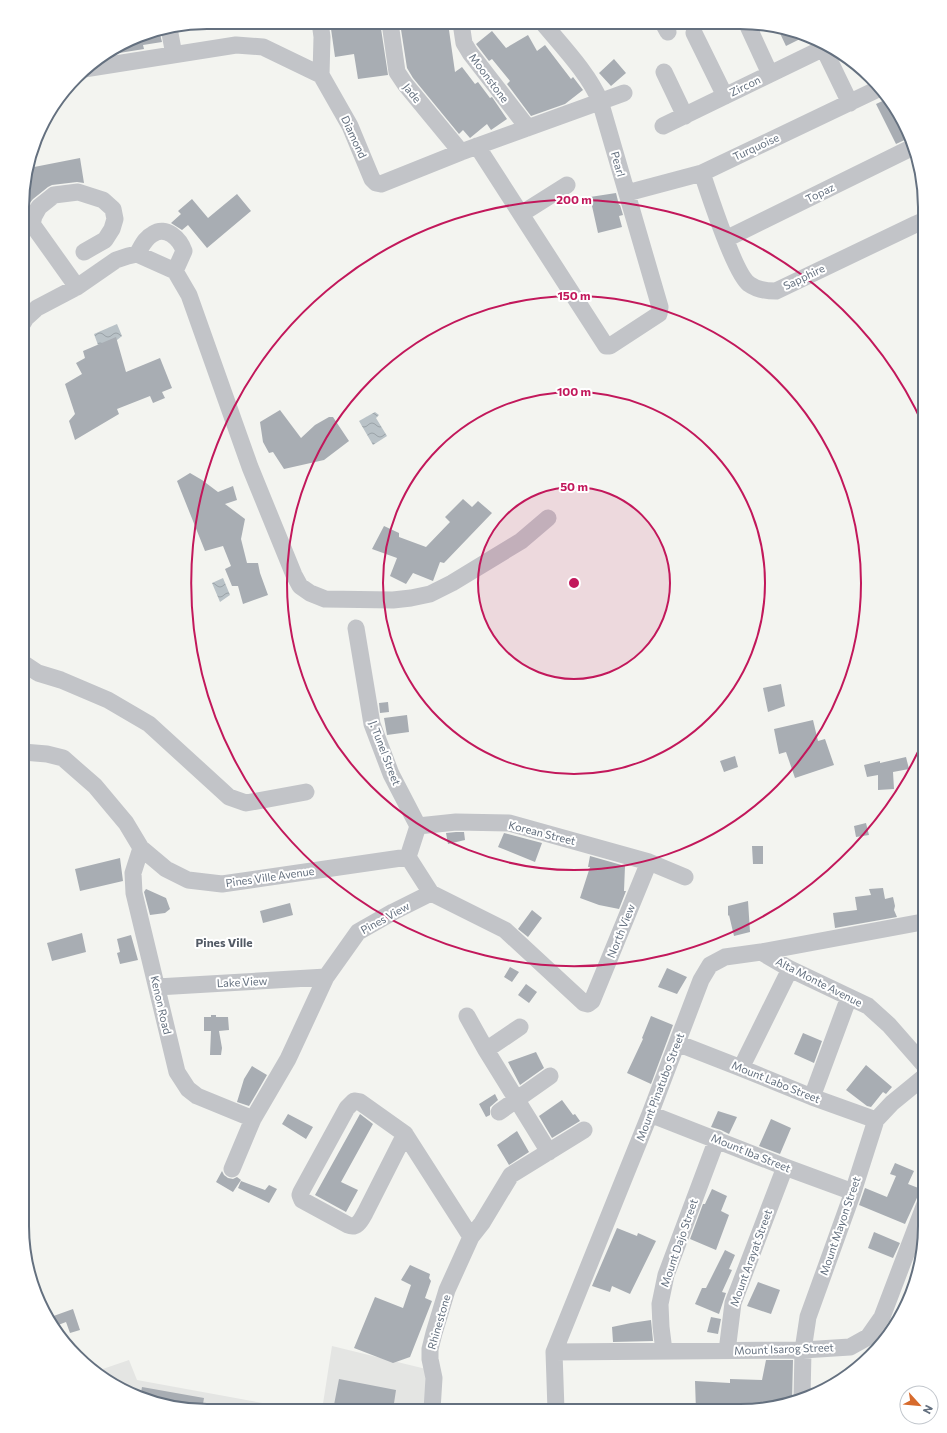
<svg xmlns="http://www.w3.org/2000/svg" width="947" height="1433" font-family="Commissioner,sans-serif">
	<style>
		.built { fill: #e4e5e3 }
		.water { fill: url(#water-waves) }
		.building { fill: #a8adb3 }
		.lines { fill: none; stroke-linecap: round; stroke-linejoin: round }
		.minor { stroke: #c2c4c8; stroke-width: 17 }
		.ring { fill: none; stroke: #c2185b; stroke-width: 2 }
		.labels { text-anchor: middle; stroke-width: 4; stroke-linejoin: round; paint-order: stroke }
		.street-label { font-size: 11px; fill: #64707f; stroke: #fff }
		.neighbourhood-label { font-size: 12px; font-weight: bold; fill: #525a65; stroke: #fff }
		.rim { fill: none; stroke: #64707f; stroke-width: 2 }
		.centre { fill: #c2185b; stroke: #fff; stroke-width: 2 }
		.ring-label { font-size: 12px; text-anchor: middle; font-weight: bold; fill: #c2185b; stroke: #fff; stroke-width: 4; stroke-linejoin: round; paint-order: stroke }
	</style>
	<defs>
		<pattern id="water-waves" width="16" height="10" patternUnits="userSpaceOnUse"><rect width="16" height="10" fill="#b9c2c7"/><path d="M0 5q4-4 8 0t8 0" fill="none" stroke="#9aa2a7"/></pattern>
	</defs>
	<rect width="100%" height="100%" fill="#f3f4f0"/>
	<!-- built -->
	<path class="built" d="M332,1346L426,1369L429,1381L425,1410H322Z
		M129,1360L137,1380L301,1410L183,1409L136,1397L94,1372Z"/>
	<!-- water -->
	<path class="water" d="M117,324L122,336L117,340L98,345L94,334Z
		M375,412L379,415L376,418L387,436L373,445L359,421Z
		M223,578L230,595L220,602L212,583Z"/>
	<!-- building -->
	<path class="building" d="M330,22H380L388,75L358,79L354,54L335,57Z
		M400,23H448L455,72L462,67L475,84L478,82L490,98L492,97L507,119L491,130L487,124L470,138L463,130L459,134L413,78L407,68Z
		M777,27L801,33L808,35L786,46Z
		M159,30L162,42L143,45L144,49L107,55L147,32Z
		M492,31L506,48L528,35L537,51L545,45L571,79L573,77L583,90L565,104L531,116L507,84L510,81L492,59L489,61L476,44Z
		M614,59L626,73L611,86L599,73Z
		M889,98L911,137L896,144L876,104Z
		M80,158L84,183L77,182L52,185L48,187L33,199L29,204L24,202V182L29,168Z
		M616,193L619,205H620L623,215L619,216L622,227L598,233L590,197Z
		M237,194L251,211L207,248L188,225L182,230L171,223L181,214L178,211L192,199L208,218Z
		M116,337L126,372L160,358L172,388L162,392L165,398L153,403L150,396L117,409L119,414L75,440L69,421L75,414L65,384L82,374L76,363L85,358L83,351Z
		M280,410L301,438L315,425L329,417H333L349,441L324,460L284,469L273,452L269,453L263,442L260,422Z
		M190,473L202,480L218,492L233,486L237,500L225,504L245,519L241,539L247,563H258L260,573L268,595L243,604L238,586H232L225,569L231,566L223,546L205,551L177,481Z
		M463,499L472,507L478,501L492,513L444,563L440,562L433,581L413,573L406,584L390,576L397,558L372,549L384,526L399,533V537L426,547L450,522L445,517Z
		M781,684L785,706L768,712L763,688Z
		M388,702L389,712L380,713L379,703Z
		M407,715L409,732L387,735L384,718Z
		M813,720L818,741L825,739L834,765L795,778L786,752L779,754L774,729Z
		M735,756L738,767L724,772L720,761Z
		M906,757L909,769L893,772L894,789L878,790V775L867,777L864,765L880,761V763Z
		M866,823L869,835L856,837L854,826Z
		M456,832H464L465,840L448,844L446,833Z
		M504,833L542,843L535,862L498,847Z
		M752,846H763V864H753Z
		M590,856L625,866L624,891H626L619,909L599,905L580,898L590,867H588Z
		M120,858L123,881L80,891L75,869Z
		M883,888L885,899L893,897L895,906L894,910L897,917L835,928L833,913L857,910L855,897L871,895L869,889Z
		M146,889L166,898L170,909L165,913L150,915L144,892Z
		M748,901L750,932L734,936L729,915L728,916V906Z
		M290,903L293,915L263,923L260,911Z
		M532,910L542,918L528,937L518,929Z
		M82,933L86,952L52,961L47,943Z
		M131,935L138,960L120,964L117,953L120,952L117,939Z
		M510,967L519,972L512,982L504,977Z
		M667,968L687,977L677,994L658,987Z
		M526,984L537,992L529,1003L518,995Z
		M211,1015H216V1017H228L229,1030L219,1031L222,1048L221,1055H210L211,1031H204V1017H211Z
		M651,1016L673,1025L651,1084L627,1073L643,1039L642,1038Z
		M803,1033L822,1041L814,1063L794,1054Z
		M536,1052L544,1068L520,1085L508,1062Z
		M866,1065L892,1087L886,1094L883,1092L871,1107L867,1106L846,1090Z
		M252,1066L267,1075L249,1106L237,1102L244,1079Z
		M495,1094L498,1100L490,1107V1115L486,1117L479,1104Z
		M562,1100L573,1115L575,1114L580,1121L552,1138L539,1116Z
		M718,1111L737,1117L729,1134L721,1130L711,1127Z
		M288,1114L313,1127L306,1139L282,1124Z
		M360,1114L373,1124L341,1182L358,1190L346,1212L315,1195Z
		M771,1119L791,1128L780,1154L759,1146Z
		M517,1131L529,1152L509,1165L497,1145Z
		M895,1163L914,1171L908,1184L921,1189L905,1224L859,1205L865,1188L887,1197L896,1176L890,1174Z
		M222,1171L224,1175L228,1178L233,1179L237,1177L241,1180L233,1192L216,1182Z
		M241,1181L265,1190L269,1185L277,1189L269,1203L238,1188Z
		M712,1189L727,1196L721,1211L729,1215L716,1250L690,1239L703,1204H705Z
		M617,1228L637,1236L638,1233L656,1241L630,1294L612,1286L610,1292L592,1286Z
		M874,1232L900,1243L893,1258L868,1248Z
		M725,1250L735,1255L729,1269L732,1270L722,1292L726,1293L719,1314L695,1304L702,1288H706Z
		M410,1265L430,1274L429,1278L431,1281L425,1298L432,1301L410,1357L393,1363L354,1348L375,1297L403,1308L411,1285L401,1280Z
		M758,1282L780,1290L771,1314L747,1306Z
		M73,1309L80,1330L70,1333L66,1322L53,1327L48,1318Z
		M711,1317L721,1319L718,1334L707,1332Z
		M651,1320L653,1341L613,1342L612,1327L631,1323Z
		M766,1360H793L792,1401L774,1404V1402L756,1406L713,1405L714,1411H696L695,1381L730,1383V1379L762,1380Z
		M339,1379L396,1390L393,1410H333Z
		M142,1387L204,1398L202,1410L183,1409L140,1398Z"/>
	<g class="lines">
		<!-- minor -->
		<path class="minor" d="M320,22L322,37L321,75
			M390,23L397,72L405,84L461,152
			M461,23L464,43L470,53L528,128
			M663,23L668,32
			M747,24L770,74
			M169,28L174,55
			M694,33L725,96
			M820,41L850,103
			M84,69L236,45L263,47L321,75L350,126L372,179L376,183L381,184L461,152L624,93
			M664,72L685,116
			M663,126L828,46
			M477,146L606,346H610L659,314L660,307L600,101C589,74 562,46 543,23
			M702,173C709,194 735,274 749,284C757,290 766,291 776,291L916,224L925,220
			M627,193L702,173L880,88
			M521,214L567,185
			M24,221L32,224L77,287
			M32,224L34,216L39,207L54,195L78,192L103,200L113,209L115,219L112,229L105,240L84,252
			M726,239L913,147
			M137,254C142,246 145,238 153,234C166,225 180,239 184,251L175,271
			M23,323L26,318L37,308L77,287L116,260L128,256L137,254L175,271L189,295L250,467L294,575L300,586L310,593L325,599L393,600L411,598L430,594L452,583L521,541L548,518
			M356,628L372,724L391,774L418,826
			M23,663L38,673L61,680L108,700L149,724L229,797L246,803L306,792
			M23,752L47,754L63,758L95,786L126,823L141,848L166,869L188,880L222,884L408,857
			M418,826L456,822L509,823L649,862L685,877
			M141,848L133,873L134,893L177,1072L188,1089L197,1096L253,1119
			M408,857L431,893
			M408,857L418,826
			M761,952L790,969L868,1006L889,1025L925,1066
			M157,987L326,977
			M467,1016L486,1050L549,1152
			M677,1043L741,1068L812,1097L876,1120
			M486,1050L520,1027
			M741,1068L790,969
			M812,1097L849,997
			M499,1112L550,1076
			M650,1114L785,1167L853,1192
			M405,1134L365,1213C361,1220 357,1229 348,1225L302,1200L300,1195L301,1192L347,1108L354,1101L360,1102L405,1134L471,1237
			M232,1169L253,1119L288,1059L326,977L358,932L393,912L431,893L505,930L584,1003L588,1004L592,1001L649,862
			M664,1351L661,1327L660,1304L666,1275L717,1139
			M727,1351L733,1303L785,1167
			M554,1352L803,1350L850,1347L868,1337L882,1317L925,1204
			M802,1399L803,1350L808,1317L853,1192L876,1120L892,1103L925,1076
			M432,1410L434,1378L430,1359V1349L434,1333L447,1290L471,1237L482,1223L511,1175L584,1130
			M556,1410L554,1352L650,1114L701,980L710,965L725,957L761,952L917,923"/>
	</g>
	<!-- distance rings -->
	<circle cx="574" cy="583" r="96" fill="#c2185b" fill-opacity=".12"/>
	<g class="ring">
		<circle cx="574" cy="583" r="96"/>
		<circle cx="574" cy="583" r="191"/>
		<circle cx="574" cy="583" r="287"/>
		<path d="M924 739A383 383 0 1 1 924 427"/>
	</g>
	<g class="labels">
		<!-- street labels -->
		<g class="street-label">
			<text transform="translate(489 78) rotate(53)" y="4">Moonstone</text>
			<text transform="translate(745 86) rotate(-26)" y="4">Zircon</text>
			<text transform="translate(412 93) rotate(51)" y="4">Jade</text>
			<text transform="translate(354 137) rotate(65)" y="4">Diamond</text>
			<text transform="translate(756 147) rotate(-25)" y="4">Turquoise</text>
			<text transform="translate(618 164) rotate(74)" y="4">Pearl</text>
			<text transform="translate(820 193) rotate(-26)" y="4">Topaz</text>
			<text transform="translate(804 277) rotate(-26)" y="4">Sapphire</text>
			<text transform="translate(385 753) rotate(69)" y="4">J. Tunel Street</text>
			<text transform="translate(542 833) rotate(14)" y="4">Korean Street</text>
			<text transform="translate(270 877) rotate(-8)" y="4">Pines Ville Avenue</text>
			<text transform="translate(385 918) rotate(-29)" y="4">Pines View</text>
			<text transform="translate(621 931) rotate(-68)" y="4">North View</text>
			<text transform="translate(242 982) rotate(-3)" y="4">Lake View</text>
			<text transform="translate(819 982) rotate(27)" y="4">Alta Monte Avenue</text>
			<text transform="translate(161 1005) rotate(77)" y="4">Kenon Road</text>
			<text transform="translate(776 1082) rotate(22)" y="4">Mount Labo Street</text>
			<text transform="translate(660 1087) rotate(-69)" y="4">Mount Pinatubo Street</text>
			<text transform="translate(751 1153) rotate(22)" y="4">Mount Iba Street</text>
			<text transform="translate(840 1226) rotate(-71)" y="4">Mount Mayon Street</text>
			<text transform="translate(679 1243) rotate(-71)" y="4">Mount Dajo Street</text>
			<text transform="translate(751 1258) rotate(-70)" y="4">Mount Arayat Street</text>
			<text transform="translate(439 1322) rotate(-74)" y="4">Rhinestone</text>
			<text transform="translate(784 1349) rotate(-2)" y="4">Mount Isarog Street</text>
		</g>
		<!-- neighbourhood labels -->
		<g class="neighbourhood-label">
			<text x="224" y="947">Pines Ville</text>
		</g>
	</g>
	<!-- crop -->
	<path d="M0 0H947V1433H0ZM207 29H740A178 178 0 0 1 918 207V1226A178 178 0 0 1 740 1404H207A178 178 0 0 1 29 1226V207A178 178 0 0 1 207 29Z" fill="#fff" fill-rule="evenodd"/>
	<path class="rim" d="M207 29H740A178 178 0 0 1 918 207V1226A178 178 0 0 1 740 1404H207A178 178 0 0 1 29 1226V207A178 178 0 0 1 207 29Z"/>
	<circle cx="574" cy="583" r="6" class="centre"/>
	<g class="ring-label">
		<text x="574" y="204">200 m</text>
		<text x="574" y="300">150 m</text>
		<text x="574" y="396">100 m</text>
		<text x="574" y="491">50 m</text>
	</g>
	<!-- north arrow -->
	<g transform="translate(919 1405) rotate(117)"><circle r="19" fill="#ffffff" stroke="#c1c6cc"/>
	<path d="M0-3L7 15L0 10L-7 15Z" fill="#d76b2d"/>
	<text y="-6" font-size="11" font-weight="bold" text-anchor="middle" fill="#64707f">N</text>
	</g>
</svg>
